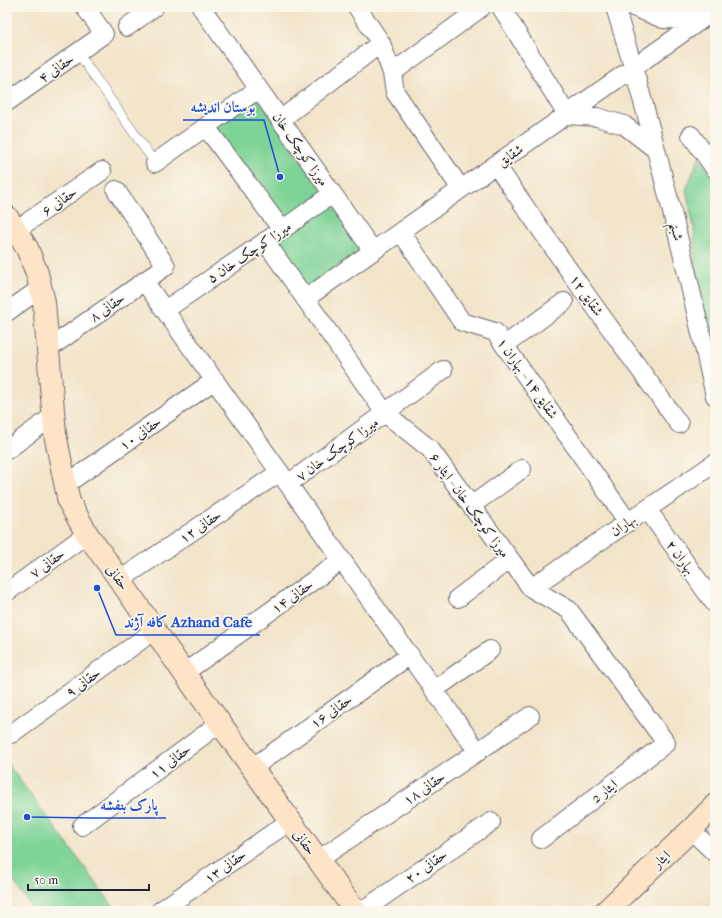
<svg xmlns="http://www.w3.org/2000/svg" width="722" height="918" font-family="'IM FELL French Canon',Amiri,serif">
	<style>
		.green { fill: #7ed397; stroke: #507a69 }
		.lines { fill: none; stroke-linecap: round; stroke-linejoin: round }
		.service-casing { stroke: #6b666d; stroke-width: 10 }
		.minor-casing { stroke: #6b666d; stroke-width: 20 }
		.secondary-casing { stroke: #6b666d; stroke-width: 24 }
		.service { stroke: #fff; stroke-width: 9 }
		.minor { stroke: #fff; stroke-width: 18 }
		.secondary { stroke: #fee4c6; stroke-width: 22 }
		.labels { text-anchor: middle; stroke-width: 3.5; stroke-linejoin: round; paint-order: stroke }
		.street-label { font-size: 14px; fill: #22223b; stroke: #fbf7ec }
		.leader { fill: none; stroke: #1d4ed8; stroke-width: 1.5 }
		.callout-dot { fill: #1d4ed8; stroke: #fbf7ec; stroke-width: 1.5 }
		.callout-label { font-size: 15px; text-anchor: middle; font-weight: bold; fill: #1d4ed8; stroke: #fbf7ec; stroke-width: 3.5; stroke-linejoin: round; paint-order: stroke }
	</style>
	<rect width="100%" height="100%" fill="#fbf7ec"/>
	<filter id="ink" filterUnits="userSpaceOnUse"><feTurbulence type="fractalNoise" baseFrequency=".025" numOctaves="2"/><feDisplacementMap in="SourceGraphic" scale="8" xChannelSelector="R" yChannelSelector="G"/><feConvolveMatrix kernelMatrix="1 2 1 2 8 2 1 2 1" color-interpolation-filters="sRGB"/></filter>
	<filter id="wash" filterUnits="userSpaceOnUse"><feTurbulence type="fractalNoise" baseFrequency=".012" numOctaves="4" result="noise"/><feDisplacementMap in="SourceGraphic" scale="16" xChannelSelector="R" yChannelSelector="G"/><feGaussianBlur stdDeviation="0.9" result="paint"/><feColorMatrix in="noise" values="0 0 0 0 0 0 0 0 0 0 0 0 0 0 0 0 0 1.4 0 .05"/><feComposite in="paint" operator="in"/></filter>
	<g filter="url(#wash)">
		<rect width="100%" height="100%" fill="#f2e4c9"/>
		<!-- green -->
		<path class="green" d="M253,91L363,248L304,292L267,238L284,227L210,127Z
			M699,157L715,181V349L696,313L694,228L686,190Z
			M7,763L117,911H34L7,871Z"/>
	</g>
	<g filter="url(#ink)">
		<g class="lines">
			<!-- service casing -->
			<g class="service-casing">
				<path id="service" d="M78,53L155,163"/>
			</g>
			<!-- minor casing -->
			<g class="minor-casing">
				<path id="minor" d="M201,7L373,251
					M357,7L381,43L392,73L395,92L461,189
					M501,7L567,115L597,117L624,125L655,149
					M615,7C655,135 686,265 715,396
					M633,7L663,19L701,20
					M127,27L154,7
					M392,73L482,7
					M7,102L104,34L85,7
					M280,120L381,43
					M206,127L282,230
					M691,135L715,169
					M155,163L258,89
					M496,165L582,289L679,424
					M16,230L102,171
					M401,232L462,322L495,332L628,522
					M265,241L385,413L430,449L531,588L569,610L666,743L541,839
					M144,281L478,752
					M305,299L715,10
					M165,310L282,230L332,194
					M7,312L41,288
					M505,345L564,302
					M48,349L166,266L116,190
					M7,450L53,416
					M288,484L443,370
					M65,485L215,380
					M472,505L522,469
					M647,509L715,604
					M120,580L280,472
					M531,588L715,463
					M7,592L87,534
					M458,598L510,559
					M184,673L342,560
					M434,690L490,650
					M11,734L155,630
					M252,768L410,655
					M82,826L220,723
					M691,830L715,853
					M318,860L530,716
					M160,911L290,821
					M362,911L491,822"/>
			</g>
			<!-- secondary casing -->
			<g class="secondary-casing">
				<path id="secondary" d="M7,217L27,248L37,273L44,302L55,434L69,502L87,534L120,580L184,673L355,911
					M606,911L691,830L715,805"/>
			</g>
			<!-- service -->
			<use href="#service" class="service"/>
			<!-- minor -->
			<use href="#minor" class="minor"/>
			<!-- secondary -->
			<use href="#secondary" class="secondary"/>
		</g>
	</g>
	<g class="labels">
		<!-- street labels -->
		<g class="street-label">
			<text transform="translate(56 68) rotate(-35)" y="5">حقانی ۴</text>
			<text transform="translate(301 149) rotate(55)" y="5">میرزا کوچک خان</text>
			<text transform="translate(510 155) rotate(-35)" y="5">شقایق</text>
			<text transform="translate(59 201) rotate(-35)" y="5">حقانی ۶</text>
			<text transform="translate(677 231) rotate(75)" y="5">شبنم</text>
			<text transform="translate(249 252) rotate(-34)" y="5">میرزا کوچک خان ۵</text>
			<text transform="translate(587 295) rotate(55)" y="5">شقایق ۱۲</text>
			<text transform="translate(107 307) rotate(-35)" y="5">حقانی ۸</text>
			<text transform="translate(528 378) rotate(55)" y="5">شقایق ۱۴ - بهاران ۱</text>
			<text transform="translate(140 433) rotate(-35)" y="5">حقانی ۱۰</text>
			<text transform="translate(337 449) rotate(-36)" y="5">میرزا کوچک خان ۷</text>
			<text transform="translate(470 505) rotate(54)" y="5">میرزا کوچک خان - ایثار ۶</text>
			<text transform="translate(623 525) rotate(-34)" y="5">بهاران</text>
			<text transform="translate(200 526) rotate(-34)" y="5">حقانی ۱۲</text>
			<text transform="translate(681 557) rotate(54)" y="5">بهاران ۲</text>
			<text transform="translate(47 563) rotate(-36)" y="5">حقانی ۷</text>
			<text transform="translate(118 577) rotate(54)" y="5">حقانی</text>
			<text transform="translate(292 596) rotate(-35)" y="5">حقانی ۱۴</text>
			<text transform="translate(83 682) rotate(-36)" y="5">حقانی ۹</text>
			<text transform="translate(331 711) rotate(-35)" y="5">حقانی ۱۶</text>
			<text transform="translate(170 761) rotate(-37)" y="5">حقانی ۱۱</text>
			<text transform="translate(424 788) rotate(-34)" y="5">حقانی ۱۸</text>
			<text transform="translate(604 791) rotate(-38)" y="5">ایثار 2</text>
			<text transform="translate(305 842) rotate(54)" y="5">حقانی</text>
			<text transform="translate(661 859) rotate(-43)" y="5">ایثار</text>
			<text transform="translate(225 866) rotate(-35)" y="5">حقانی ۱۳</text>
			<text transform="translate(426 866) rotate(-35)" y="5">حقانی ۲۰</text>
		</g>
	</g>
	<!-- callouts -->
	<path class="leader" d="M280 177L264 120H183M97 588L116 635H260M27 817L92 818H166"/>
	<g class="callout-dot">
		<circle cx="280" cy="177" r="4"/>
		<circle cx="97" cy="588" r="4"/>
		<circle cx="27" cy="817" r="4"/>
	</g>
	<g class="callout-label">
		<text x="223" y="112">بوستان اندیشه</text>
		<text x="188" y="627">کافه آژند Azhand Cafe</text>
		<text x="129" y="810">پارک بنفشه</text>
	</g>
	<!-- margin -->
	<rect width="722" height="918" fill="none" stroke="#fbf7ec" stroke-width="24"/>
	<!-- scale -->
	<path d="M28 884v6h121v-6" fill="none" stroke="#22223b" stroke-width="2"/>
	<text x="34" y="884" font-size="12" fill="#22223b" stroke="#fbf7ec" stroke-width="3" paint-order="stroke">50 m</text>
</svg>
